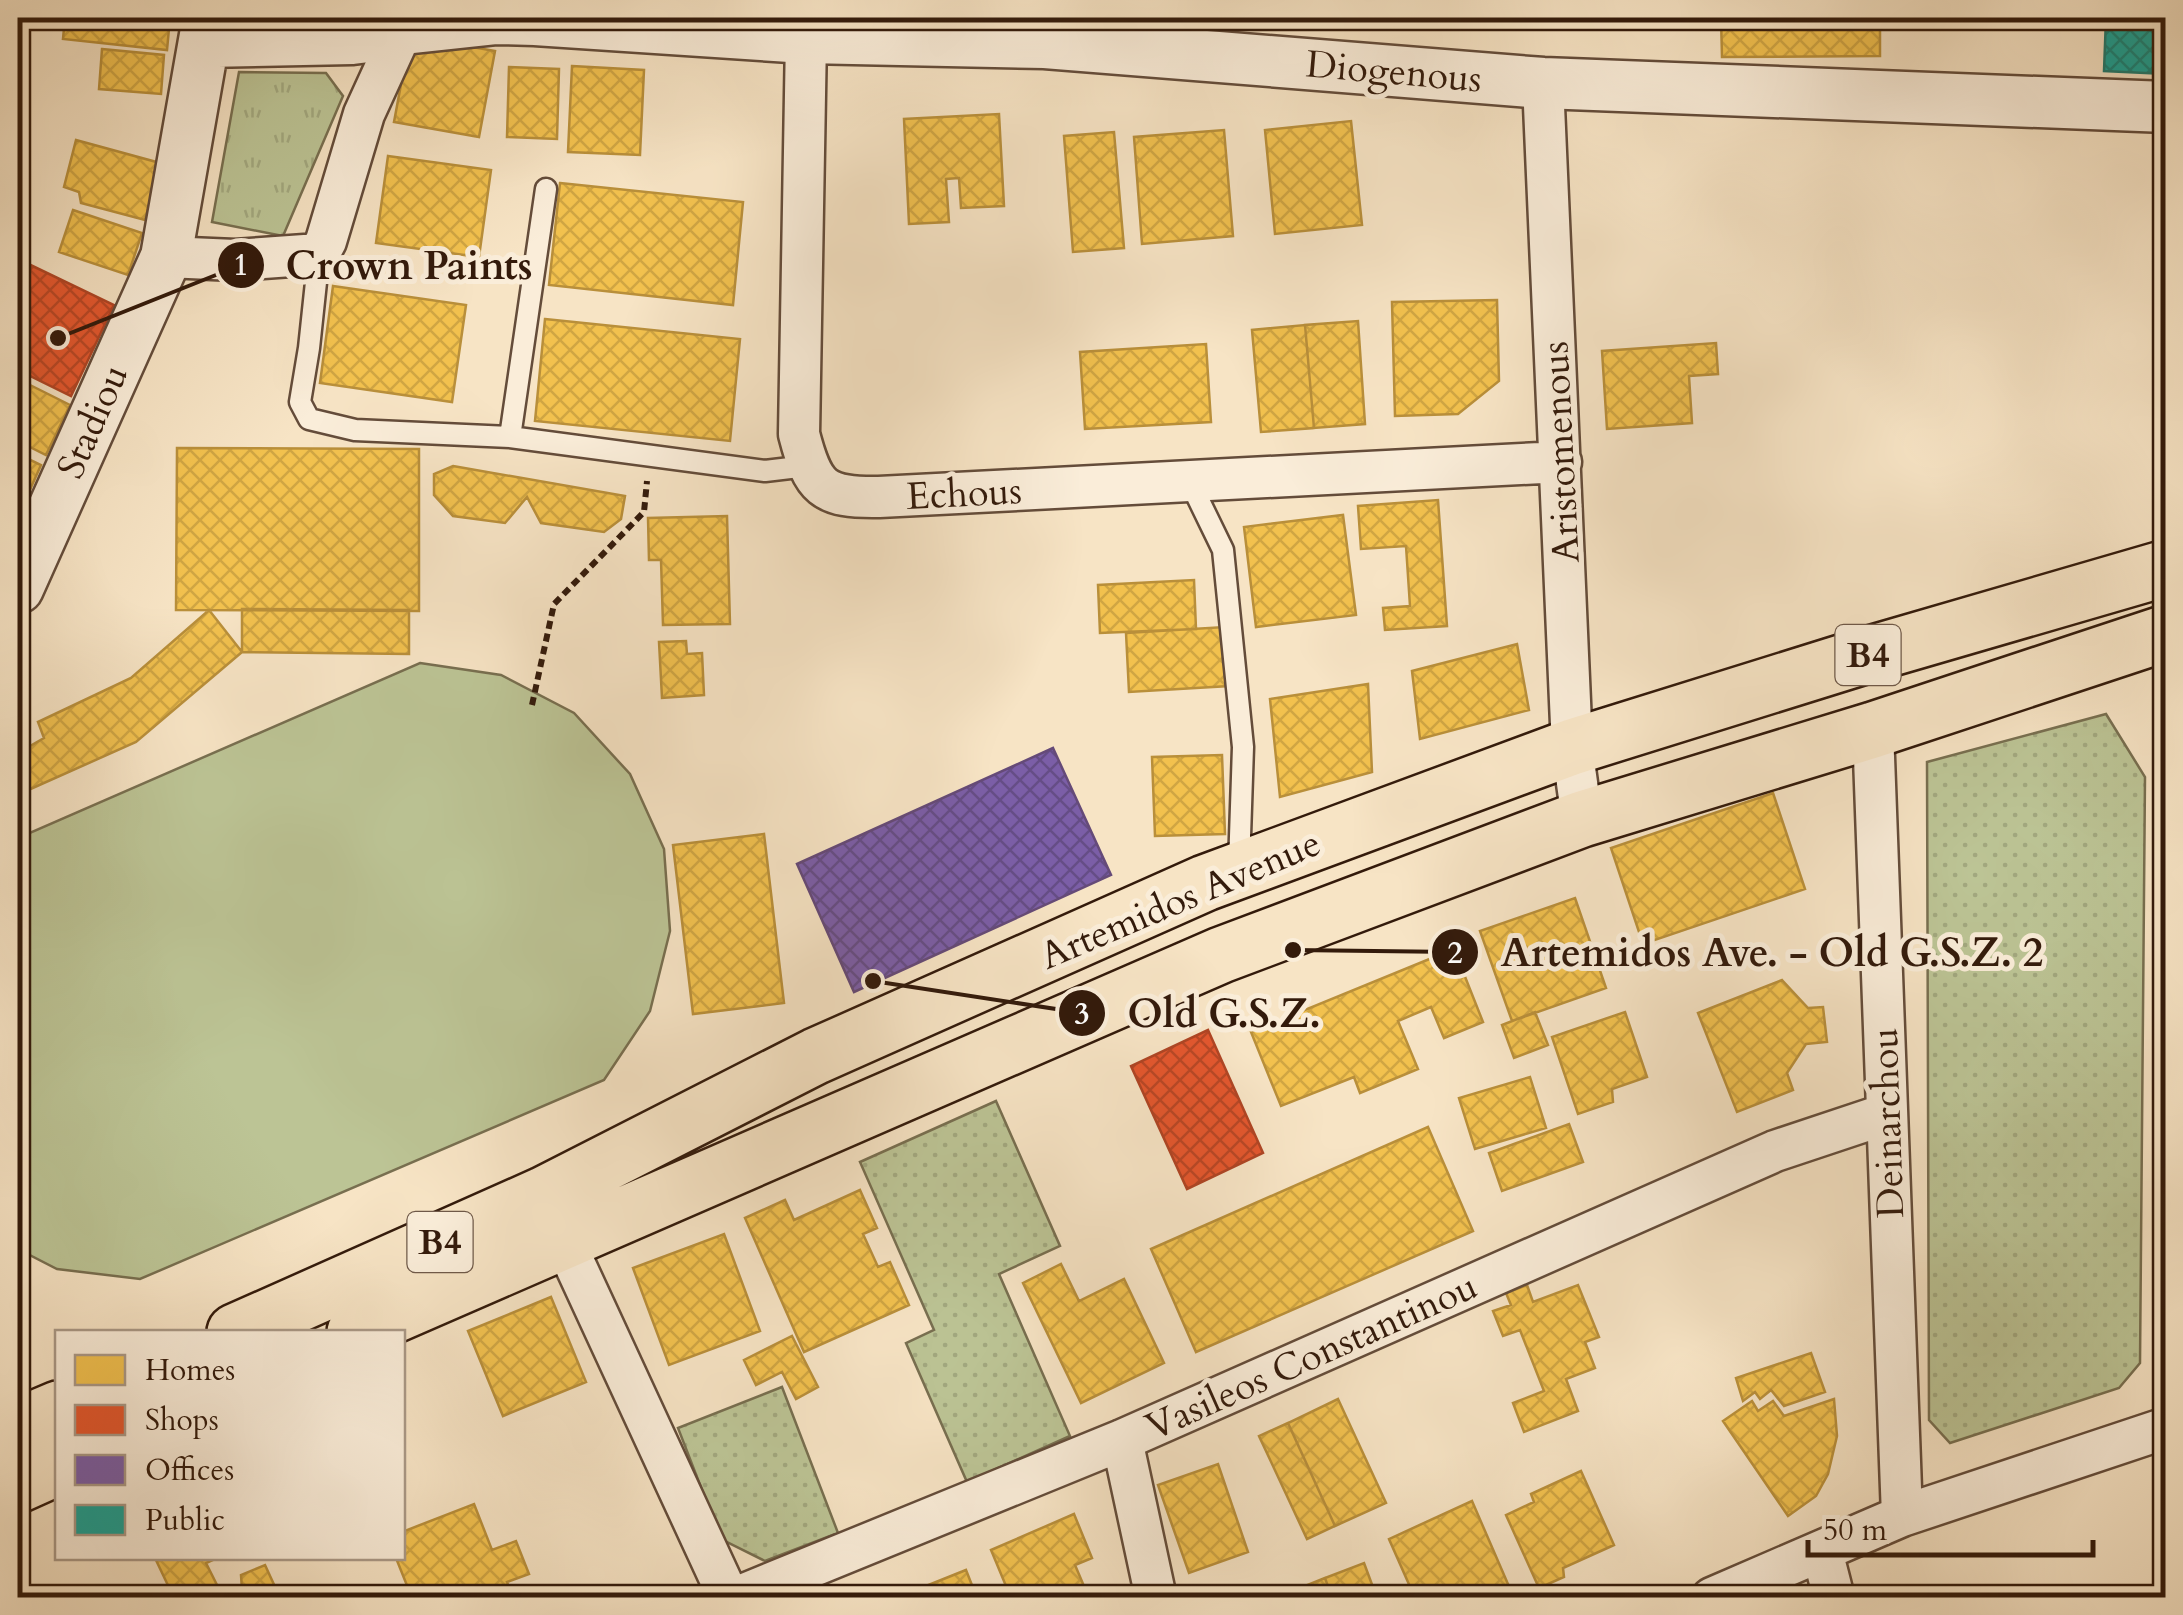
<svg xmlns="http://www.w3.org/2000/svg" width="2183" height="1615" font-family="Cardo,serif">
	<style>
		.grass { fill: url(#grass-dots); stroke: #786f50; stroke-width: 2.5 }
		.park { fill: url(#park-tufts); stroke: #786f50; stroke-width: 2.5 }
		.pitch { fill: #bcc495; stroke: #786f50; stroke-width: 2.5 }
		.homes { fill: url(#homes-cross-hatch); stroke: #b98f3a; stroke-width: 2.5 }
		.shops { fill: url(#shops-cross-hatch); stroke: #af4524; stroke-width: 2.5 }
		.offices { fill: url(#offices-cross-hatch); stroke: #654a78; stroke-width: 2.5 }
		.public { fill: url(#public-cross-hatch); stroke: #1f7a6e; stroke-width: 2.5 }
		.lines { fill: none; stroke-linecap: round; stroke-linejoin: round }
		.service-casing { stroke: #644c3a; stroke-width: 25 }
		.minor-casing { stroke: #644c3a; stroke-width: 45 }
		.tertiary-casing { stroke: #644c3a; stroke-width: 55 }
		.primary-casing { stroke: #331a0b; stroke-width: 60 }
		.path { stroke: #331a0b; stroke-width: 6; stroke-dasharray: 8 5; stroke-linecap: butt }
		.service { stroke: #faedd9; stroke-width: 20 }
		.minor { stroke: #faedd9; stroke-width: 40 }
		.tertiary { stroke: #faedd9; stroke-width: 50 }
		.primary { stroke: #f7e4c5; stroke-width: 55 }
		.labels { text-anchor: middle; stroke-width: 10; stroke-linejoin: round; paint-order: stroke }
		.shield { fill: #faedd9; stroke: #6f5949; stroke-width: 2.5 }
		.shield-label { font-size: 35px; font-weight: bold; fill: #331a0b }
		.street-label { font-size: 38px; fill: #331a0b; stroke: #faedd9 }
		.leader { fill: none; stroke: #331a0b; stroke-width: 4 }
		.callout-dot { fill: #331a0b; stroke: #faedd9; stroke-width: 4 }
		.mark-label { font-size: 30px; text-anchor: middle; font-weight: bold; fill: #fff }
		.callout-label { font-size: 40px; text-anchor: middle; font-weight: bold; fill: #331a0b; stroke: #faedd9; stroke-width: 10; stroke-linejoin: round; paint-order: stroke }
	</style>
	<defs>
		<pattern id="grass-dots" width="8" height="8" patternUnits="userSpaceOnUse" patternTransform="scale(2.5)"><rect width="8" height="8" fill="#bcc495"/><path d="M2 2h.1M6 6h.1" fill="none" stroke="#a2a87f" stroke-width="1.8" stroke-linecap="round"/></pattern>
		<pattern id="park-tufts" width="24" height="20" patternUnits="userSpaceOnUse" patternTransform="scale(2.5)"><rect width="24" height="20" fill="#bcc495"/><path d="M3 7l-1-3M5 7V3M7 7l1-3M15 17l-1-3M17 17v-4M19 17l1-3" fill="none" stroke="#a2a87f"/></pattern>
		<pattern id="homes-cross-hatch" width="8" height="8" patternUnits="userSpaceOnUse" patternTransform="scale(2.5)"><rect width="8" height="8" fill="#f2c14e"/><path d="M0 0l8 8M0 8l8-8" fill="none" stroke="#d0a543"/></pattern>
		<pattern id="shops-cross-hatch" width="8" height="8" patternUnits="userSpaceOnUse" patternTransform="scale(2.5)"><rect width="8" height="8" fill="#e4572e"/><path d="M0 0l8 8M0 8l8-8" fill="none" stroke="#b94725"/></pattern>
		<pattern id="offices-cross-hatch" width="8" height="8" patternUnits="userSpaceOnUse" patternTransform="scale(2.5)"><rect width="8" height="8" fill="#7b5ea7"/><path d="M0 0l8 8M0 8l8-8" fill="none" stroke="#654d86"/></pattern>
		<pattern id="public-cross-hatch" width="8" height="8" patternUnits="userSpaceOnUse" patternTransform="scale(2.5)"><rect width="8" height="8" fill="#17a398"/><path d="M0 0l8 8M0 8l8-8" fill="none" stroke="#15847a"/></pattern>
	</defs>
	<rect width="100%" height="100%" fill="#f7e4c5"/>
	<filter id="stains"><feTurbulence type="fractalNoise" baseFrequency=".002" numOctaves="4"/><feColorMatrix values="0 0 0 0 .2 0 0 0 0 .09 0 0 0 0 .02 0 0 0 .5 -.17"/></filter>
	<radialGradient id="worn" r=".72"><stop offset=".6" stop-color="#630" stop-opacity="0"/><stop offset="1" stop-color="#630" stop-opacity=".3"/></radialGradient>
	<!-- grass -->
	<path class="grass" d="M2106,714L2145,777L2140,1363L2119,1388L1950,1443L1929,1420L1927,762Z
		M996,1101L1060,1246L999,1274L1070,1436L967,1482L906,1343L934,1330L860,1162Z
		M782,1387L838,1533L765,1561L721,1539L678,1428Z"/>
	<!-- park -->
	<path class="park" d="M239,72L326,73L343,96L283,236L212,222Z"/>
	<!-- pitch -->
	<path class="pitch" d="M1308,18H1448V27L1308,22Z
		M420,663L501,675L574,713L630,774L664,849L670,931L650,1011L604,1080L140,1279L57,1269L18,1249V838Z"/>
	<!-- homes -->
	<path class="homes" d="M65,18H170L167,50L63,39Z
		M1721,18H1880V56L1722,57Z
		M410,36L495,51L479,137L394,122Z
		M102,49L164,55L161,94L99,89Z
		M572,66L644,70L640,155L568,152Z
		M509,67L559,69L557,139L507,137Z
		M999,114L1004,206L961,208L959,178L946,179L949,222L909,224L904,119Z
		M1351,121L1362,225L1275,234L1265,130Z
		M1224,130L1233,236L1142,244L1134,137Z
		M1114,132L1124,248L1073,252L1064,136Z
		M76,140L160,163L145,220L81,203L79,192L64,187Z
		M388,156L491,170L479,257L376,243Z
		M560,183L743,202L733,305L549,285Z
		M73,210L142,233L128,275L59,252Z
		M333,286L466,305L452,402L320,383Z
		M1497,300L1499,381L1458,414L1395,416L1392,302Z
		M545,319L740,339L730,441L535,421Z
		M1358,321L1365,424L1314,428L1305,325Z
		M1305,325L1314,428L1261,432L1252,330Z
		M1716,343L1718,374L1689,376L1692,423L1607,429L1602,351Z
		M1206,344L1211,422L1085,429L1080,352Z
		M18,379L70,405L46,455L18,441Z
		M177,448L419,449V611L176,610Z
		M18,454L41,465L24,503L18,500Z
		M453,466L625,496L621,519L604,532L541,523L527,497L505,523L453,516L434,495V474Z
		M1438,500L1447,626L1385,630L1383,608L1410,606L1406,546L1361,549L1358,506Z
		M1343,515L1356,615L1256,627L1244,527Z
		M727,516L730,624L663,625L661,560H649L648,518Z
		M1194,580L1196,629L1100,633L1098,585Z
		M242,609L409,610V654L242,652Z
		M209,610L242,652L136,742L26,791L18,772V753L44,738L38,722L131,678Z
		M1225,627L1229,686L1129,692L1126,633Z
		M686,641L687,654L702,653L704,695L662,698L659,642Z
		M1517,644L1529,710L1420,739L1412,671Z
		M1368,684L1372,772L1280,797L1270,699Z
		M1222,755L1225,834L1155,836L1152,757Z
		M1773,793L1805,889L1643,944L1611,848Z
		M764,834L784,1003L693,1014L673,845Z
		M1575,898L1606,988L1512,1021L1480,931Z
		M1454,949L1483,1022L1444,1038L1431,1007L1398,1021L1418,1069L1360,1093L1354,1077L1281,1106L1251,1032Z
		M1782,980L1808,1008L1823,1007L1827,1042L1806,1044L1787,1073L1793,1090L1737,1112L1698,1013Z
		M1535,1012L1548,1045L1514,1058L1502,1025Z
		M1625,1012L1647,1077L1612,1089L1613,1102L1578,1114L1552,1037Z
		M1530,1077L1546,1128L1475,1149L1459,1098Z
		M1569,1124L1583,1162L1502,1191L1489,1153Z
		M1428,1127L1473,1231L1196,1352L1151,1249Z
		M860,1190L877,1228L863,1234L878,1267L890,1262L909,1305L804,1352L745,1218L785,1200L794,1220Z
		M724,1234L760,1331L669,1365L633,1268Z
		M1061,1264L1079,1301L1124,1279L1164,1363L1081,1403L1023,1283Z
		M1527,1285L1533,1302L1578,1285L1599,1337L1585,1342L1595,1368L1566,1379L1578,1411L1524,1432L1513,1403L1544,1391L1520,1330L1503,1336L1493,1311L1511,1305L1506,1293Z
		M551,1297L586,1382L503,1416L468,1331Z
		M792,1336L818,1387L796,1399L782,1372L756,1385L744,1360Z
		M1811,1353L1825,1392L1784,1406L1771,1390L1760,1399L1755,1392L1743,1401L1736,1378Z
		M1338,1399L1386,1503L1335,1526L1288,1423Z
		M1834,1399L1837,1436L1828,1474L1816,1496L1788,1516L1723,1421L1752,1401L1758,1411L1773,1401L1784,1416Z
		M1288,1423L1335,1526L1307,1539L1259,1436Z
		M1218,1464L1248,1552L1189,1573L1158,1485Z
		M1581,1471L1614,1545L1563,1568L1564,1577L1539,1588L1506,1515L1534,1502L1531,1494Z
		M1472,1501L1514,1598H1415L1389,1539Z
		M474,1504L492,1550L516,1541L529,1574L507,1582L513,1598H412L396,1558H402V1532Z
		M1074,1514L1092,1558L1075,1565L1089,1598H1011L991,1550Z
		M155,1558H217L206,1563L217,1585L191,1598H174Z
		M1364,1563L1377,1598H1332L1325,1578Z
		M265,1565L276,1589L257,1598H207L225,1589L228,1596L242,1590L241,1575Z
		M966,1570L977,1598H896Z
		M1325,1578L1332,1598H1286L1285,1594Z"/>
	<!-- shops -->
	<path class="shops" d="M18,259L114,305L71,396L18,370Z
		M1208,1030L1263,1153L1187,1189L1131,1066Z"/>
	<!-- offices -->
	<path class="offices" d="M1053,748L1111,875L854,992L797,864Z"/>
	<!-- public -->
	<path class="public" d="M2106,18H2166L2165,74L2104,71Z"/>
	<g class="lines">
		<!-- service casing -->
		<g class="service-casing">
			<path id="service" d="M319,254L309,348L300,402L309,419L355,430L510,437L765,471L807,466
				M510,437L546,189
				M1190,482L1223,550L1243,747L1239,866"/>
		</g>
		<!-- minor casing -->
		<g class="minor-casing">
			<path id="minor" d="M806,38L799,434C813,488 822,498 879,497L1561,462
				M1543,83L1572,747L1582,819
				M166,257L235,260L319,254L326,241L364,114L408,18
				M1873,730L1902,1516
				M552,1215L729,1598
				M1122,1440L1156,1598
				M1822,1551L1834,1598
				M735,1598L1122,1440L1775,1151L1886,1114
				M1712,1598L1902,1516L2166,1428"/>
		</g>
		<!-- tertiary casing -->
		<g class="tertiary-casing">
			<path id="tertiary" d="M205,42L352,39L384,35L404,29L497,19L535,20L806,38L1045,43L1543,83L2166,107
				M18,588L166,257L208,18"/>
		</g>
		<!-- primary casing -->
		<g class="primary-casing">
			<path id="primary" d="M235,1332L543,1195L816,1056L1205,883L1572,747L1867,655L2166,568
				M355,1332L1221,955L1582,819L1873,730L2166,633
				M18,1426L58,1409
				M18,1485L58,1467"/>
		</g>
		<!-- path -->
		<path class="path" d="M532,705L554,604L644,512L647,481"/>
		<!-- service -->
		<use href="#service" class="service"/>
		<!-- minor -->
		<use href="#minor" class="minor"/>
		<!-- tertiary -->
		<use href="#tertiary" class="tertiary"/>
		<!-- primary -->
		<use href="#primary" class="primary"/>
	</g>
	<g class="labels">
		<!-- shield labels -->
		<g class="shield">
			<rect x="1835.5" y="625" width="65" height="60" rx="8"/>
			<rect x="407.5" y="1212" width="65" height="60" rx="8"/>
		</g>
		<g class="shield-label">
			<text x="1868" y="667">B4</text>
			<text x="440" y="1254">B4</text>
		</g>
		<!-- street labels -->
		<g class="street-label">
			<text transform="translate(1394 71) rotate(5)" y="13">Diogenous</text>
			<text transform="translate(92 421) rotate(-66)" y="13">Stadiou</text>
			<text transform="translate(1560 452) rotate(-93)" y="13">Aristomenous</text>
			<text transform="translate(964 493) rotate(-3)" y="13">Echous</text>
			<text transform="translate(1180 899) rotate(-23)" y="13">Artemidos Avenue</text>
			<text transform="translate(1887 1123) rotate(-92)" y="13">Deinarchou</text>
			<text transform="translate(1311 1356) rotate(-24)" y="13">Vasileos Constantinou</text>
		</g>
	</g>
	<!-- callouts -->
	<path class="leader" d="M58 338L241 265M1293 950L1455 952M873 981L1082 1013"/>
	<g class="callout-dot">
		<circle cx="58" cy="338" r="10"/>
		<circle cx="1293" cy="950" r="10"/>
		<circle cx="873" cy="981" r="10"/>
		<circle cx="241" cy="265" r="25"/>
		<circle cx="1455" cy="952" r="25"/>
		<circle cx="1082" cy="1013" r="25"/>
	</g>
	<g class="mark-label">
		<text x="241" y="275">1</text>
		<text x="1455" y="963">2</text>
		<text x="1082" y="1024">3</text>
	</g>
	<g class="callout-label">
		<text x="409" y="279">Crown Paints</text>
		<text x="1772" y="966">Artemidos Ave. - Old G.S.Z. 2</text>
		<text x="1224" y="1027">Old G.S.Z.</text>
	</g>
	<!-- margin -->
	<rect width="2183" height="1615" fill="none" stroke="#f7e4c5" stroke-width="60"/>
	<rect x="20" y="20" width="2143" height="1575" fill="none" stroke="#331a0b" stroke-width="5"/>
	<rect x="30" y="30" width="2123" height="1555" fill="none" stroke="#331a0b" stroke-width="2.5"/>
	<!-- legend -->
	<rect x="55" y="1330" width="350" height="230" fill="#faedd9" stroke="#aa9987" stroke-width="2.5"/>
	<rect x="75" y="1355" width="50" height="30" fill="#f2c14e" stroke="#aa9987" stroke-width="2.5"/>
	<text x="145" y="1380" font-size="30" fill="#331a0b">Homes</text>
	<rect x="75" y="1405" width="50" height="30" fill="#e4572e" stroke="#aa9987" stroke-width="2.5"/>
	<text x="145" y="1430" font-size="30" fill="#331a0b">Shops</text>
	<rect x="75" y="1455" width="50" height="30" fill="#7b5ea7" stroke="#aa9987" stroke-width="2.5"/>
	<text x="145" y="1480" font-size="30" fill="#331a0b">Offices</text>
	<rect x="75" y="1505" width="50" height="30" fill="#17a398" stroke="#aa9987" stroke-width="2.5"/>
	<text x="145" y="1530" font-size="30" fill="#331a0b">Public</text>
	<!-- scale -->
	<path d="M1808 1540v15h285v-15" fill="none" stroke="#331a0b" stroke-width="5"/>
	<text x="1823" y="1540" font-size="30" fill="#331a0b" stroke="#faedd9" stroke-width="8" paint-order="stroke">50 m</text>
	<rect width="100%" height="100%" filter="url(#stains)"/>
	<rect width="100%" height="100%" fill="url(#worn)"/>
</svg>
